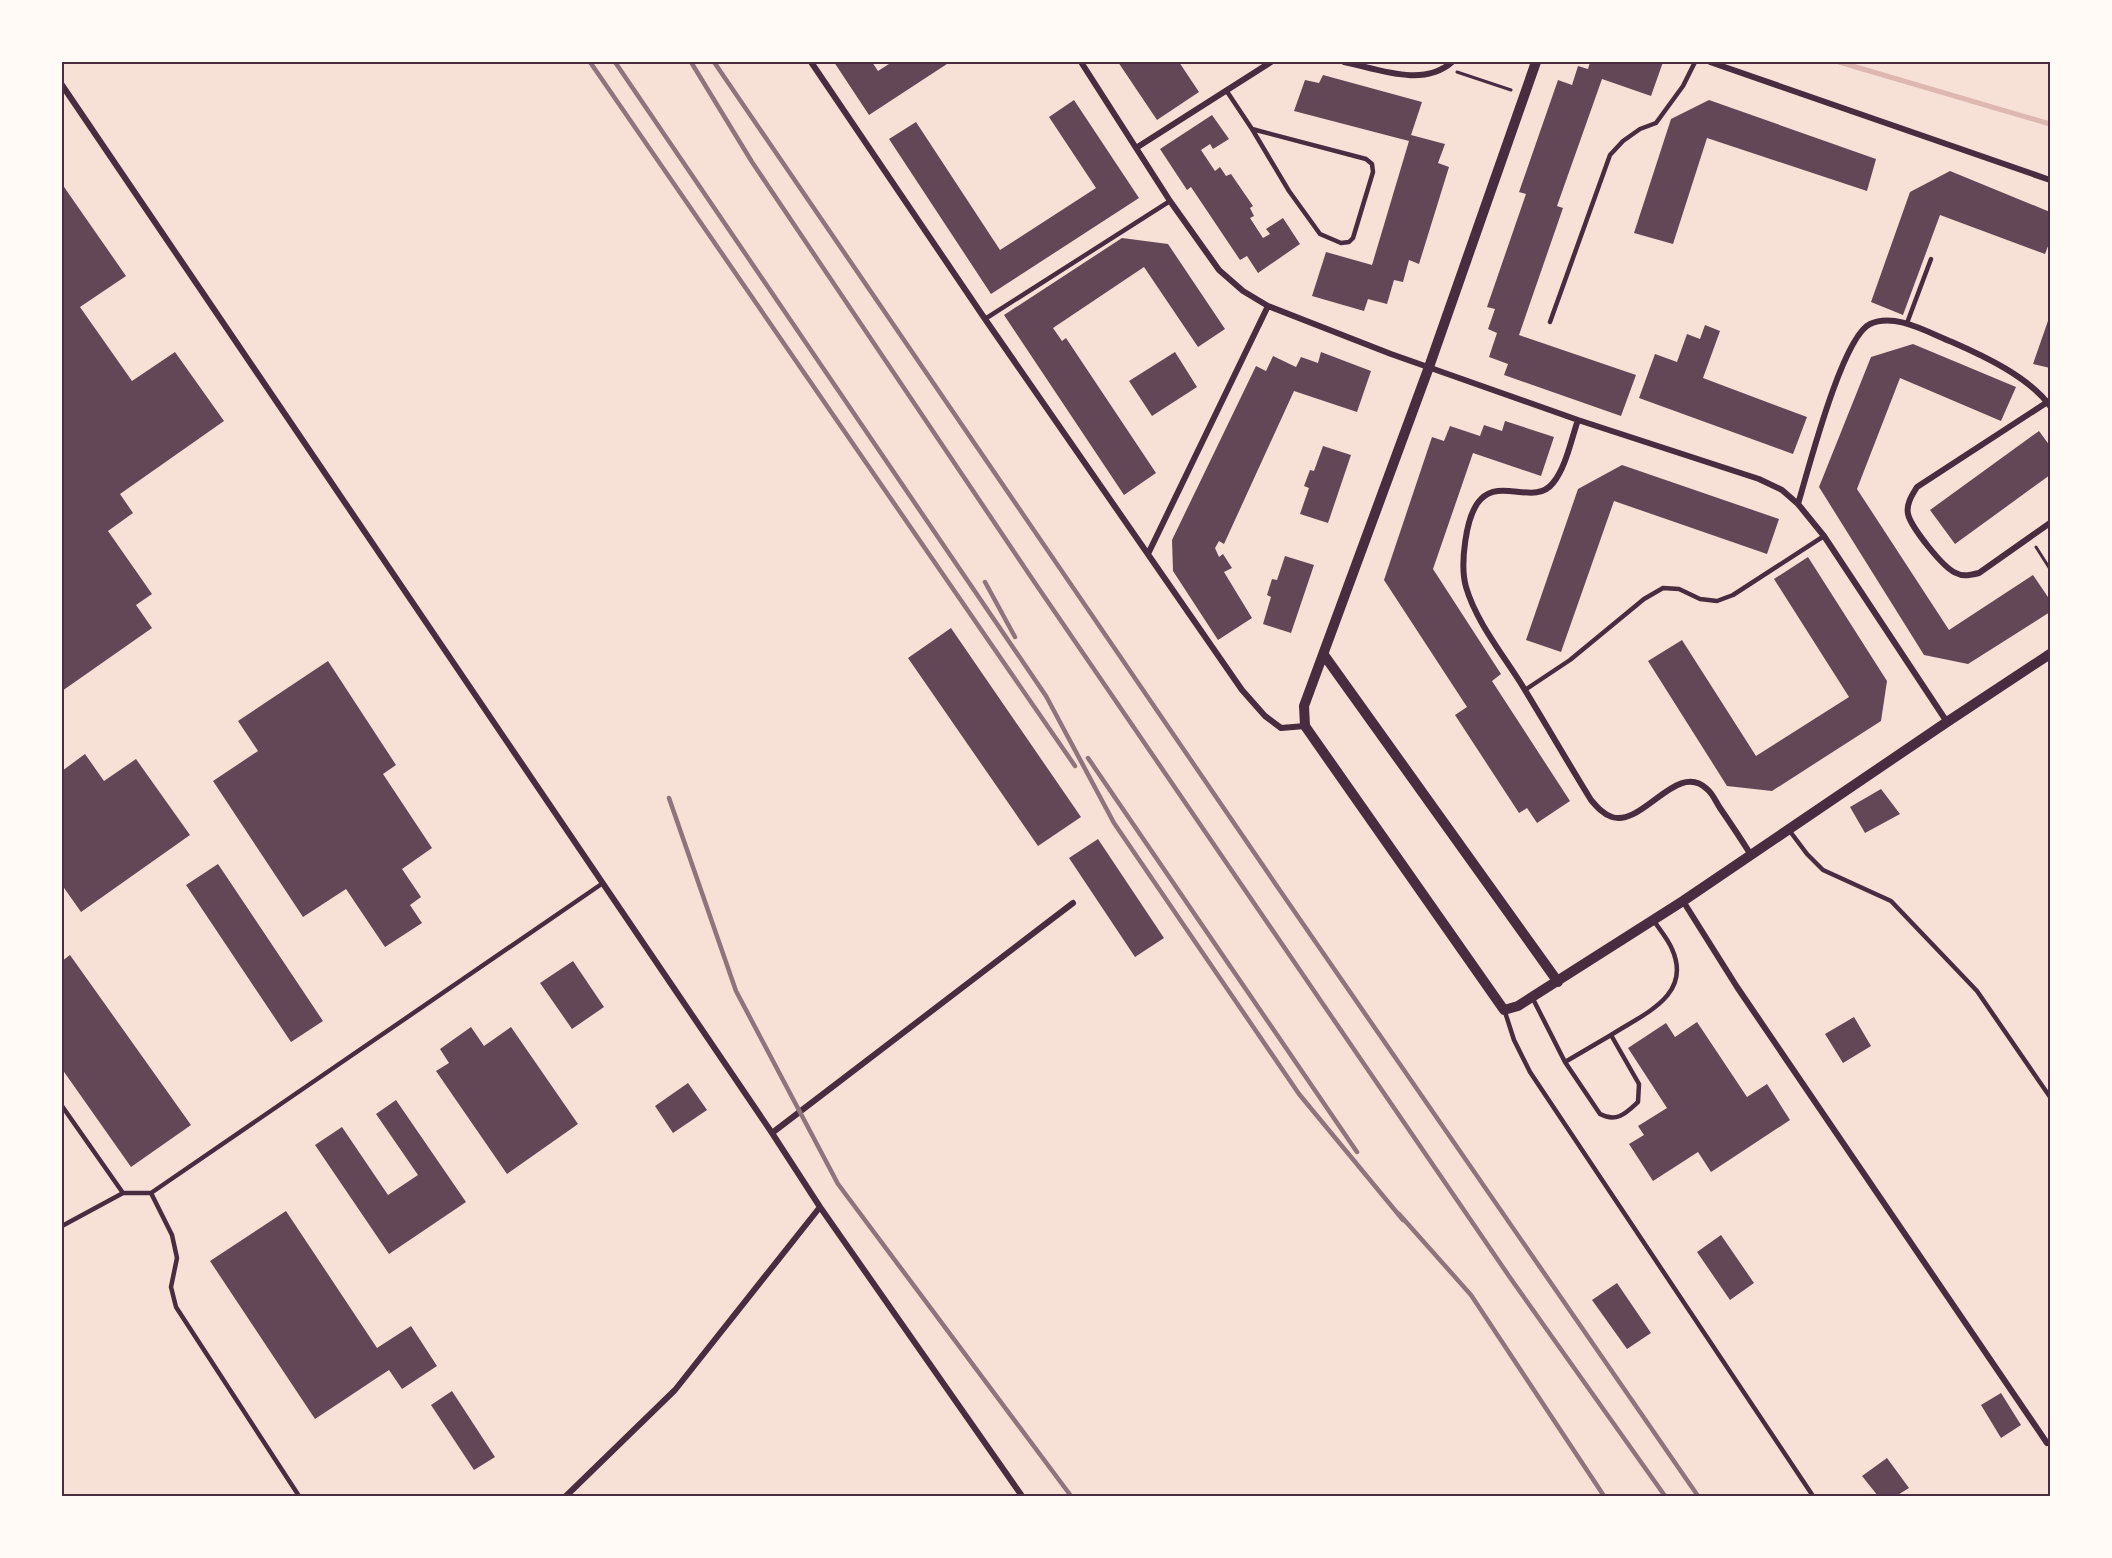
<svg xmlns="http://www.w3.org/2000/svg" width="2112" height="1558" font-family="'PT Serif',serif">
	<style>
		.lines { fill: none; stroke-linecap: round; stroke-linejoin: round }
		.stream { stroke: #dcb8b0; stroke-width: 5 }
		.building { fill: #644757 }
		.path { stroke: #4a2c40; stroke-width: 3 }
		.service { stroke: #4a2c40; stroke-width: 4.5 }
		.minor { stroke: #4a2c40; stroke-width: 6 }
		.tertiary { stroke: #4a2c40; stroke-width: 10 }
		.rail { stroke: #8f747c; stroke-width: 4.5 }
		.neatline { fill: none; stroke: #4a2c40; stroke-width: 2 }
	</style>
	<rect width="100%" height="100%" fill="#f7e1d7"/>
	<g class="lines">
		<!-- stream -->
		<path class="stream" d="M1839,62L2050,124"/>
	</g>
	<!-- building -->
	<path class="building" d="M834,62H872L878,71L892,62H950L869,115Z
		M1118,62H1179L1199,92L1157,120Z
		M1590,62H1663L1651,96L1602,79L1557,206L1563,208L1519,335L1636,375L1621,416L1504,375L1508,364L1489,357L1497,333L1488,329L1495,309L1487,307L1526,194L1519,192L1558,80L1572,85L1578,66L1588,69Z
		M1323,75L1422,102L1411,135L1445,144L1438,163L1449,167L1419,264L1409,260L1403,282L1394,280L1387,304L1368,299L1364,311L1312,296L1326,252L1372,265L1409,141L1294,111L1305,80L1319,83Z
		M1074,100L1139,198L991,294L889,139L916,122L1000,250L1096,188L1049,117Z
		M1709,100L1876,159L1867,191L1707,138L1673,244L1634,233L1671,119Z
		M1212,115L1229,139L1213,149L1210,144L1201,150L1215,171L1220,167L1226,176L1231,174L1253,206L1250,208L1254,216L1250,218L1263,238L1270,234L1266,229L1283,218L1300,244L1258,273L1247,256L1240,260L1191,187L1187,190L1160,149Z
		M1950,171L2050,212V241L2045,254L1940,215L1903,315L1871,302L1910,192Z
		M62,184L126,276L80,307L132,381L175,352L224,421L120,494L133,513L108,531L152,594L136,605L152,628L62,691Z
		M1122,238L1168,244L1225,329L1198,347L1144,267L1053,328L1062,341L1066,338L1156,473L1124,495L1004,315Z
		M2050,315V368L2033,364Z
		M1705,325L1720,331L1703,378L1807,417L1793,454L1639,398L1655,354L1677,362L1687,334L1700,339Z
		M1913,344L2016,387L2001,421L1900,378L1857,489L1949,630L2033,575L2050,600V612L1968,664L1924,655L1819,487L1871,357Z
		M1175,352L1197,387L1152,416L1129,381Z
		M1321,352L1371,371L1357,412L1294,391L1224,544L1219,541L1215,548L1219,557L1223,554L1232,568L1224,572L1252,618L1218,640L1173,571L1172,540L1256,366L1266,371L1273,356L1296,367L1301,357L1318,363Z
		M1505,421L1554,437L1541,476L1473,453L1433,569L1501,674L1492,681L1570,801L1537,823L1527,808L1519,813L1455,715L1467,707L1384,580L1432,437L1444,441L1450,426L1480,436L1484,425L1502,431Z
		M2039,431L2050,446V475L1955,544L1930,510Z
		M1323,446L1351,455L1328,523L1300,514L1309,488L1304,486L1310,470L1314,471Z
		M1622,465L1779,519L1767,554L1614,501L1561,652L1526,640L1578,489Z
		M1285,556L1314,565L1291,633L1263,624L1271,597L1267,595L1272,579L1277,580Z
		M1808,557L1887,681L1881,721L1772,791L1727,786L1648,661L1682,640L1756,756L1849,697L1774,579Z
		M951,628L1081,817L1038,846L908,658Z
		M328,661L396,765L383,774L432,848L402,869L421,897L410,905L422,923L385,947L346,889L303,917L213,781L258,751L238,721Z
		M85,754L104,781L136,759L190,835L81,912L62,885V771Z
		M1881,789L1900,814L1865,833L1850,807Z
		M1098,839L1164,938L1135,957L1069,858Z
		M218,864L323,1021L291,1042L186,885Z
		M70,955L191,1125L131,1167L62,1069V961Z
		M573,961L604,1007L572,1029L540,983Z
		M1854,1017L1871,1046L1843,1063L1825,1034Z
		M1697,1022L1747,1097L1767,1084L1790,1120L1711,1172L1698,1152L1653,1181L1629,1144L1644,1135L1638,1126L1667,1108L1628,1048L1666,1023L1675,1037Z
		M471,1027L484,1046L511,1027L578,1124L507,1174L436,1071L449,1063L440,1049Z
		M688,1083L707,1110L673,1133L655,1106Z
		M396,1100L466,1202L389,1254L315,1145L342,1127L388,1195L418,1175L376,1114Z
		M286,1211L377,1348L411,1326L437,1366L402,1389L389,1370L315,1419L210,1261Z
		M1721,1235L1754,1283L1730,1300L1697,1252Z
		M1617,1283L1651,1333L1627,1349L1592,1300Z
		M452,1391L495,1457L474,1470L431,1405Z
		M2001,1393L2021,1425L2001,1438L1981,1405Z
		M1887,1458L1909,1488L1896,1496H1878L1862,1476Z"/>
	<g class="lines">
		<!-- path -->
		<path class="path" d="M1457,72L1511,90
			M2036,547L2050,569"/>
		<!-- service -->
		<path class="service" d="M1226,90L1252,129L1366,159L1372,164L1373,172L1353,238L1349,242L1341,243L1320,234L1289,191L1252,129
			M985,319L1170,201
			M1550,322L1610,155L1623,141L1640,129L1656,123L1683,86L1695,62
			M1907,323L1931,259
			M1525,690L1570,660L1644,599L1663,588L1679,589L1700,599L1717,601L1733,595L1824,536
			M1789,830L1807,854L1823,870L1891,901L1977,991L2050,1097
			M1532,997L1565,1062L1600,1114C1617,1123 1626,1113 1638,1102L1639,1084L1611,1035C1643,1014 1693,996 1672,949C1668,939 1660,930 1654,921
			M1505,1012L1514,1040L1530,1072L1813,1496
			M1565,1062L1611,1035
			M62,1106L123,1193
			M151,1193L172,1235L177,1258L171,1287L176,1307L299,1496
			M62,1226L123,1193H151L603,883"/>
		<!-- minor -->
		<path class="minor" d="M811,62L985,319L1242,690L1265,716L1281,728L1305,726
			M1081,62L1170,201L1219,270L1243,291L1268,306L1391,354L1578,420L1759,479L1782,490L1798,504L1824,536L1947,722
			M1344,62C1378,69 1423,88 1452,62
			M1710,62L2050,180
			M62,85L772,1133L820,1207L1022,1496
			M1136,148L1271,62
			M2049,401L1917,487C1912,495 1906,504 1908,514C1911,527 1943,568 1956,573C1963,577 1971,575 1979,573L2050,523
			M1578,420C1571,440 1566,467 1553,483C1535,506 1501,478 1481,499C1465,515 1460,566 1466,587C1476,621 1501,652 1520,682C1544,721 1567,761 1591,800C1597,807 1603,814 1612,817C1643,827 1677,760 1707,789C1713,794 1716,802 1720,808C1731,824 1741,839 1751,855
			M1798,504C1808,471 1842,337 1870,324C1895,312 1929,333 1952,342C1984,356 2029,377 2050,406
			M1148,554L1268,306
			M1683,901L1737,987L2047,1443
			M772,1133L1073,903
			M566,1496L675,1390L820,1207"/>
		<!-- tertiary -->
		<path class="tertiary" d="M1536,62L1429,367L1304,706L1305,726L1504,1010L1518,1006L1532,997L1683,901L1947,722L2050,654
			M1324,655L1558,982"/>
		<!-- rail -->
		<path class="rail" d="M590,62L1075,766
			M615,62L1046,696L1114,823L1299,1094L1403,1220
			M691,62L752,162L1033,580L1511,1279L1665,1496
			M714,62L1281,892L1698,1496
			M985,582L1015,637
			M1088,758L1357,1152
			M669,798L736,991L838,1184L1071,1496
			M1399,1214L1471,1295L1604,1496"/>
	</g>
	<!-- border -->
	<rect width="2112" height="1558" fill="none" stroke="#fffaf5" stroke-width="126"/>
	<rect x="63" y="63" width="1986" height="1432" class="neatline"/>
</svg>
